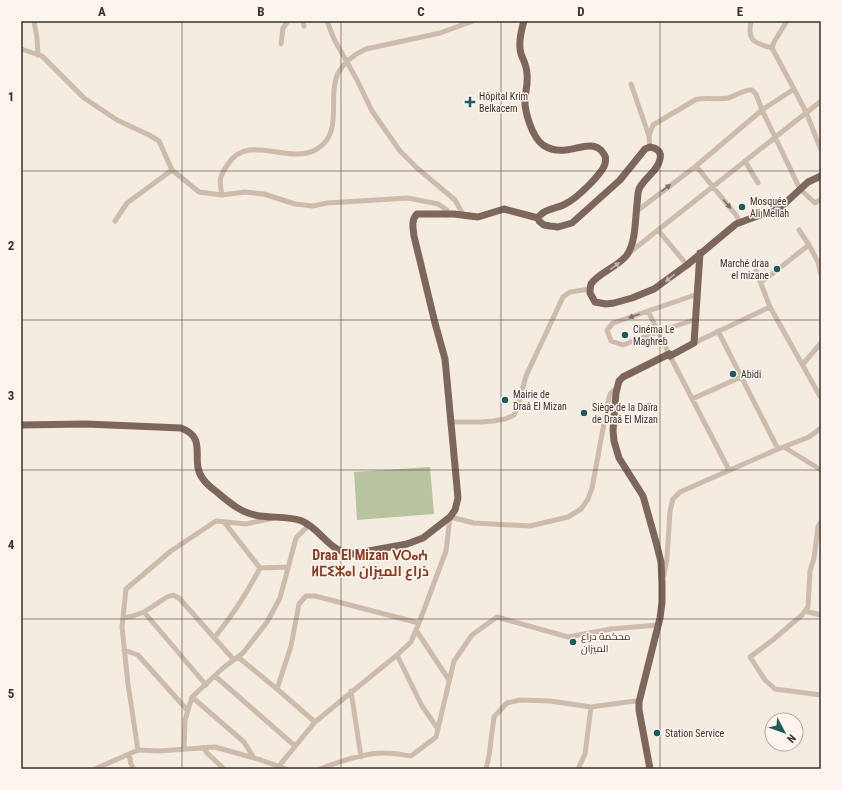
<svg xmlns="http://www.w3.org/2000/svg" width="842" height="790" font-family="'Roboto Condensed',Cairo,'Noto Sans Tifinagh',sans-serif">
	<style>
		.green { fill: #b8c4a0 }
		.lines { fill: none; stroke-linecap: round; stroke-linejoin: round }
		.minor { stroke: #cdbbac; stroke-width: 5 }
		.major { stroke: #7d675c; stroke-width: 7 }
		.oneway { fill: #7d6f65 }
		.oneway2 { fill: #c2b5ac }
		.grid { fill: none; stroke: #3b302b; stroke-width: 1; stroke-opacity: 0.55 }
		.poi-dot { fill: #1f5a5e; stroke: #fbf5ee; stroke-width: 1.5 }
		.labels { text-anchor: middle; stroke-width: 3; stroke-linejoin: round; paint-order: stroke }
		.poi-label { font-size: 10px; fill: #3b302b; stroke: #fbf5ee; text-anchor: start }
		.district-label { font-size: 14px; font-weight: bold; fill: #8c3b22; stroke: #fbf5ee }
		.neatline { fill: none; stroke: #3b302b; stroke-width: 1.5 }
		.grid-label { font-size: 13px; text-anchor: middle; font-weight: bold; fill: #3b302b }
	</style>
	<rect width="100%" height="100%" fill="#f4ebe1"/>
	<!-- green -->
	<path class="green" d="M430,467L434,514L357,520L354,472Z"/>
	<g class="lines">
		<!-- minor -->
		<path class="minor" d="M34,21L37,38L38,55
			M303,21L304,26
			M327,21L334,39L357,80L372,111L400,151L417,168L455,200L464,216
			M751,21C747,41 754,43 772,48
			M787,21L774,42L772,48L794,89
			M281,44L283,28L288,21
			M21,49L42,56L84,98L117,120L149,135L159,141L172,170L199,192L222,195L245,192L264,194L295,204L313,206L327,203L408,198L438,204L447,210V215
			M631,84L649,136
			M650,147L649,136L653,125L695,100C706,97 717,100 728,98C736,96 744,89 752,90L756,94L762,110L800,189L815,203L821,199
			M745,161L758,183
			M696,166L736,215L740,222
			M222,195C219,180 219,177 228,164C249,132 288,166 317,149C344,133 327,97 338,73C344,62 355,54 366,49L440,33L473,21
			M637,211L696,166L762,110L794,89L806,112L821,150
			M115,221L127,203L172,170
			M658,230L687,265
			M799,230L809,245
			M629,253L821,101
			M756,271L770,307
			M761,282C778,270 793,257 809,245L818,262L821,275
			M648,311L669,354
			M696,319L658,332L623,345L611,341L607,330L613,323L698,294
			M718,331L778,449
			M694,343L770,307L821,398
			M670,356L729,470
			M803,364L821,343
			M692,399L741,377
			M450,422H481L493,421L505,419L514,415L517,409L526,376L563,297L570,292L590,289
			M784,447L821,470
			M274,518L246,524L216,521L171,551L126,589L122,627L128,684L138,750L159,751L215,747L261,760L286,769
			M821,521L818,527L814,558L810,571L808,607L802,615L774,639L750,657L765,680L775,689L821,695
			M224,522L260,568
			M664,575L667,558L670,511L673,499L680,492L778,449L809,437L821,428
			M805,611L821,615
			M144,612L206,685
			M123,618L133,616L144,612L167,597L173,595L179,598L234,660
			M419,623L446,551L450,517L474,523L530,526L568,517L581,509L588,499L592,488L608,402L610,394L617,387
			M416,630L449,680
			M214,638C233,615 246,595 260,568L288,567
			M124,650L138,655L188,711
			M397,655L315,722L277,689L291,646L299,604L306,596H315L419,623L411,642L397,655L422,706L438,729
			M238,657L277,689
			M215,676L295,746
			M351,691L361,757
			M192,697L244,742L254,758
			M204,748L207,753L224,769
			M184,749L185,720L192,697L223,668L243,653L267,622L280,598L296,538L309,525
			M129,754L131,764L134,769
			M279,766L315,722
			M95,769L138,750
			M320,769C338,762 367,752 386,753C394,753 403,755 411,756L436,737L454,661L472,635L497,617L568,637L611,629L658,625
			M486,769L489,756L494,717L507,703L520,700L550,701L591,707
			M578,769L585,754L591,707L635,701"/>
		<!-- major -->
		<path class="major" d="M524,21C521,31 518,44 521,54C524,61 527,67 527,74C528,83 526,90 525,98C524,111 532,137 543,145C549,149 558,151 566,150C578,149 595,140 603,153C606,156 606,160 605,164C602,174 577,198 567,203C558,209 544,208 538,218L539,221L544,225L550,226L558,227L572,223L620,180L645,149L650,147C656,148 662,151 660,159C658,171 644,178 639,189C637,194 638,199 637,204C635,221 636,241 627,255C618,267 598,273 591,284C590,287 590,291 590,293L595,302L606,304L614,303L632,298L654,289L687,265L736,224L781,207L808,182L821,176
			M21,425L86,424L181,428C209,438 189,461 203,479C207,485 213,489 218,493C231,504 243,514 260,516C274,518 289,516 302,521C322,530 328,551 352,554L407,544L423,538L450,517L455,510L458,498L445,359L435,323L414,236C413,228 411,220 417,214H454L478,217L504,209L538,218
			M650,769L639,710V702L660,618L662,602V584L661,562L656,542L643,496L619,458L614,441L613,430L616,393L619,381L623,377L669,354L670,356L694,343L700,253"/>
	</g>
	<!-- one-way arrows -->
	<defs><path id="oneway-solid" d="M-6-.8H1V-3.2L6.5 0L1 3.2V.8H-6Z"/></defs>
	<g class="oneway">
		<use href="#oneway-solid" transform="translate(666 188) rotate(-37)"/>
		<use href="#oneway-solid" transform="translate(727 204) rotate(49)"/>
		<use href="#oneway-solid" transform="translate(634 316) rotate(160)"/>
	</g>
	<g class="oneway2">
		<use href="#oneway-solid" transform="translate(615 266) rotate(-37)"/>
		<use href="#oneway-solid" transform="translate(670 278) rotate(142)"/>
	</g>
	<!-- grid -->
	<path class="grid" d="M182,21V769M341,21V769M501,21V769M660,21V769M21,171H821M21,320H821M21,470H821M21,619H821"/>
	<!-- markers -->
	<g class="poi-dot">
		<path d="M468 96h4v4h4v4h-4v4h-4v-4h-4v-4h4z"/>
		<circle cx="742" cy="207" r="4"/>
		<circle cx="777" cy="269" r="4"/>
		<circle cx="625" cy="335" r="4"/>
		<circle cx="733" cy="374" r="4"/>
		<circle cx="505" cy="400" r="4"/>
		<circle cx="584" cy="413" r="4"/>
		<circle cx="573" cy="642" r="4"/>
		<circle cx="657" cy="733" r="4"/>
	</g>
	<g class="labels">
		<!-- poi labels -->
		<g class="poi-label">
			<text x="479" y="100">Hôpital Krim<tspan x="479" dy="12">Belkacem</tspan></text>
			<text x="750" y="205">Mosquée<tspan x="750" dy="12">Ali Mellah</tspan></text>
			<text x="769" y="267" text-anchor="end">Marché draa<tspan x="769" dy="12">el mizane</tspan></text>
			<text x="633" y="333">Cinéma Le<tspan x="633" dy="12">Maghreb</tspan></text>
			<text x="741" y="378">Abidi</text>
			<text x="513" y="398">Mairie de<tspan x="513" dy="12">Draâ El Mizan</tspan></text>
			<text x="592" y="411">Siège de la Daïra<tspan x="592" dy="12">de Draâ El Mizan</tspan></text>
			<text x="581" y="640">محكمة دراع<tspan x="581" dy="12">الميزان</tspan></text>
			<text x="665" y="737">Station Service</text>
		</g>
		<!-- district labels -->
		<g class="district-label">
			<text x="370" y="560">Draa El Mizan ⴸⵔⴰⵄ<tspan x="370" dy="16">ⵍⵎⵉⵣⴰⵏ ذراع الميزان</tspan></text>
		</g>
	</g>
	<!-- border -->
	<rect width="842" height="790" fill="none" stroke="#fbf5ee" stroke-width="44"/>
	<!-- north arrow -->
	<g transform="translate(784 732) rotate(131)"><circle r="19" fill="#fbf5ee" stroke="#aea6a0"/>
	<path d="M0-3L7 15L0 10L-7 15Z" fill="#1f5a5e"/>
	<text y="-6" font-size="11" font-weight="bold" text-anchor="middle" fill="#3b302b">N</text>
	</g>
	<rect x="22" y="22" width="798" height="746" class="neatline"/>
	<g class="grid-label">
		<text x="102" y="16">A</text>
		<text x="261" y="16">B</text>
		<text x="421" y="16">C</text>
		<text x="581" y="16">D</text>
		<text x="740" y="16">E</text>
		<text x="11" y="101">1</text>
		<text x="11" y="250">2</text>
		<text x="11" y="400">3</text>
		<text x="11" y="549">4</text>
		<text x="11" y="698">5</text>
	</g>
</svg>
